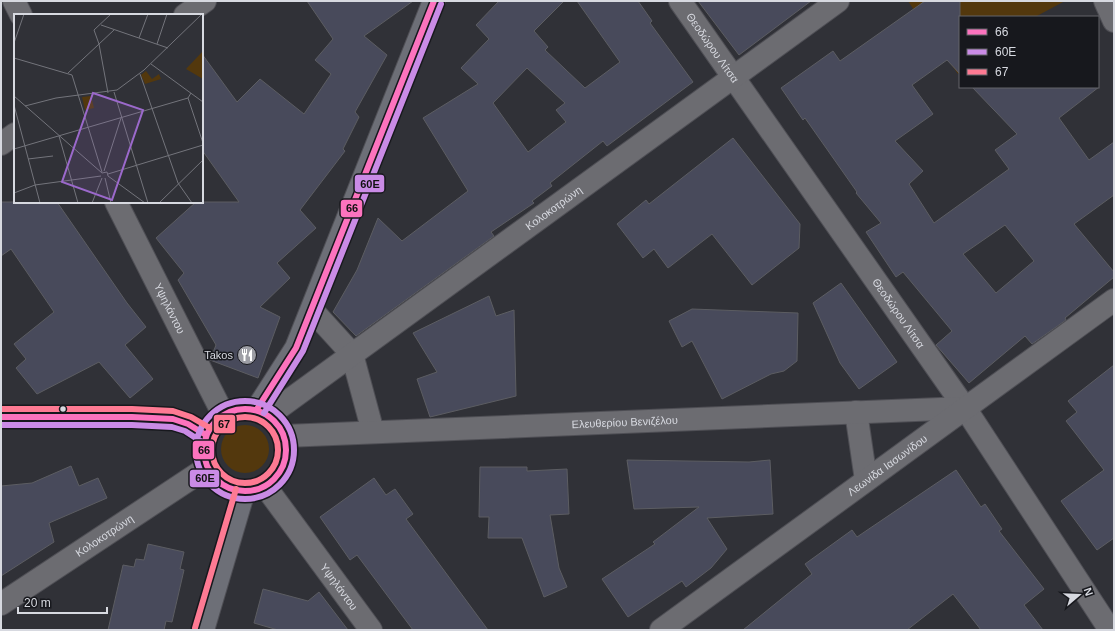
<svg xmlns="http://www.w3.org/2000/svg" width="1115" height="631" font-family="Helvetica,sans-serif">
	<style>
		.green { fill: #53380d }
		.building { fill: #484a5b; stroke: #5c5d62; fill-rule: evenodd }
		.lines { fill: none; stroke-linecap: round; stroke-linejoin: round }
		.minor-casing { stroke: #4f4f55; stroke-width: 24 }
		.secondary-casing { stroke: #4f4f55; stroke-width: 24 }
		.minor { stroke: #6c6c71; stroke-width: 22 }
		.secondary { stroke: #6d6f77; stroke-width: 22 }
		.bus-1-casing { stroke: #17181d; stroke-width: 9 }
		.bus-2-casing { stroke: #17181d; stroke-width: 9 }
		.bus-3-casing { stroke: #17181d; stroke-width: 9 }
		.bus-1 { stroke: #fc73be; stroke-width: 6 }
		.bus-2 { stroke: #ca8be6; stroke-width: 6 }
		.bus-3 { stroke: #fe7a93; stroke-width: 6 }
		.bus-dot { fill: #d7d9e0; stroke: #17181d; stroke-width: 1.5 }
		.labels { text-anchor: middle; stroke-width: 3; stroke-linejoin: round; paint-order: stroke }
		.street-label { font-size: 11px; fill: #d7d9e0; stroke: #17181d }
		.poi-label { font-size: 11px; fill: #d7d9e0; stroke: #17181d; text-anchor: end }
		.inset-road { fill: none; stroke: #73747b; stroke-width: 1 }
		.view { fill: #9b69cb; fill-opacity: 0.15; stroke: #9b69cb; stroke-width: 2 }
		.inset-edge { fill: none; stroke: #d7d9e0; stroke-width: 2 }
		.line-badge { stroke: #17181d; stroke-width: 1.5 }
		.pale-badge-label { font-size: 11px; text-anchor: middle; font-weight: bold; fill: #111 }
	</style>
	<rect width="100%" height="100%" fill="#303137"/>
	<!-- green -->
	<path class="green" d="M908,1H1065L1035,17H960V72L958,74L945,56Z
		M221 449a24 24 0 1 1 48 0a24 24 0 1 1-48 0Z"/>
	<!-- building -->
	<path class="building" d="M307,1H413L364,36L387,55L355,112L359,117L343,149L345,151L300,210L316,228L277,263L290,278L260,307L280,317L258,378L210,360L216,345L178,280L184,273L156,238L196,202H239L202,150V54L237,102L260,79L304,114L331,74L315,60L333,39Z
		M499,1H564L534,31L548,47L545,50L585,88L620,62L577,1H638L652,21L650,23L693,82L607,146L603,141L550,183L552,186L532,201L534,203L491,232L494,236L356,336L333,312L357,270L378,218L402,241L468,191L423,118L478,84L461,68L489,39L476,25ZM527,68L565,103L556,110L566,122L528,152L493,103Z
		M698,1H811L739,55Z
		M925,1H960V74L947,60L912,85L933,114L895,141L923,171L909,184L934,223L1009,169L995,150L1017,134L972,87H1099L1059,118L1089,160L1114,142V195L1074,224L1114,272V277L1065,318L1066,320L1032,344L1025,336L969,383L936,345L952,331L903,272L896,277L866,232L881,223L856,193L857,192L805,118L803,120L781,88L833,51L840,61ZM1005,225L1034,261L996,293L963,254Z
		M733,138L800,224L799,248L752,285L712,234L668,268L654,249L643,258L617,224L646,200L649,204Z
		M1,202H57L127,303L146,327L125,345L153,379L130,398L99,362L37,394L16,368L26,359L14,344L54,312L11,249L1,256Z
		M841,283L897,362L859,389L840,363L813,303Z
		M489,296L496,316L514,310L516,396L430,417L417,379L437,372L413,333Z
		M692,309L798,313L797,361L784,371L771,374L722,399L692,341L682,347L669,321Z
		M1114,365V538L1097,550L1061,501L1104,470L1066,421L1077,412L1068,401Z
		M627,460L749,462L770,460L773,514L707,518L727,549L711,568L686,587L682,581L628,617L602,579L655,544L653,542L699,507L634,509Z
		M71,466L79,486L98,478L107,498L49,523L54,542L1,576V486L32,483Z
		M480,467H527V471L567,469L569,514L550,515L559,568L567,587L544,597L522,538H488L489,517H479Z
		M956,470L981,507L985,504L1002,529L999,531L1044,589L1024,605L1043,630H981L953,594L907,630H743L812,574L805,564L852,530L857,537Z
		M374,478L386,495L395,489L413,514L406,519L488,630H413L357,555L350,560L320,517Z
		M148,544L184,552L180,569L184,570L172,622L166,621L164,630H108L123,565L134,567L136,559L144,560Z
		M263,589L308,601L319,592L348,630H278L254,623Z"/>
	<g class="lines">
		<!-- minor casing -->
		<g class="minor-casing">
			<g id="minor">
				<path d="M14,1L21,15"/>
				<path id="s1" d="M680,1L965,408L1110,630"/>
				<path d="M1105,1L1114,21"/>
				<path d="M185,15L205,1"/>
				<path d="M1,144L15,134"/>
				<path id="s2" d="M116,202L223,414"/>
				<path d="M312,310L352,354L373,432"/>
				<path d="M856,412L866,480"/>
				<path id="s3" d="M269,415L838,1"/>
				<path id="s4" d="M285,436L965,408"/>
				<path id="s5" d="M265,486L371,630"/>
				<path id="s6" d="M1,604L208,467"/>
				<path id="s7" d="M661,630L1114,300"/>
			</g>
		</g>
		<!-- secondary casing -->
		<g class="secondary-casing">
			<path id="secondary" d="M204 450a41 41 0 1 1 82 0a41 41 0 1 1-82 0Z
				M257,409L296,348L434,1
				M1,417H132L173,419L188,424L206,435
				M203,630L244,491"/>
		</g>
		<!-- minor -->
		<use href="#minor" class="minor"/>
		<!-- secondary -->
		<use href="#secondary" class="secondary"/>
		<!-- bus-1 casing -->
		<g class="bus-1-casing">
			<path id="bus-1" d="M204 450a41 41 0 1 1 82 0a41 41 0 1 1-82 0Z
				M257,409L296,348L434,1
				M1,417H132L173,419L188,424L206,435"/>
		</g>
		<!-- bus-2 casing -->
		<g class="bus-2-casing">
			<path id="bus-2" d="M196 450a49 49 0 1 1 98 0a49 49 0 1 1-98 0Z
				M264,413L303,351L441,4
				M1,425H132L172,427L185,431L202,442"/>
		</g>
		<!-- bus-3 casing -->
		<g class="bus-3-casing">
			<path id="bus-3" d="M1,409H132L173,411L191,417L210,428
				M212 450a33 33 0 1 1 66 0a33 33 0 1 1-66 0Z
				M195,628L236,489"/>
		</g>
		<!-- bus-1 -->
		<use href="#bus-1" class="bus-1"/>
		<!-- bus-2 -->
		<use href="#bus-2" class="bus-2"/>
		<!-- bus-3 -->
		<use href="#bus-3" class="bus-3"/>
	</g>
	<!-- icons -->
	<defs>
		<g id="restaurant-disc" transform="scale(1)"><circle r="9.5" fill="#9d9ea5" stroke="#17181d"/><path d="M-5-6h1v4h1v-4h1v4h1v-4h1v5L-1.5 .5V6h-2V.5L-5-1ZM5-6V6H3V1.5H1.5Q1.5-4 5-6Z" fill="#fff"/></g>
	</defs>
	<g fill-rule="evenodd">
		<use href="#restaurant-disc" x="247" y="355"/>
	</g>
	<!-- markers -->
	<circle class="bus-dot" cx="63" cy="409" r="3.5"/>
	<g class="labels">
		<!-- street labels -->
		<g class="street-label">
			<text dy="4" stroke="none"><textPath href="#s1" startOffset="57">Θεοδώρου Λίτσα</textPath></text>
			<text dy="4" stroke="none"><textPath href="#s3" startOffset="352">Κολοκοτρώνη</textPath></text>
			<text dy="4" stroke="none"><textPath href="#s2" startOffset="119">Υψηλάντου</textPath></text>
			<text dy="4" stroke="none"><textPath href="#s1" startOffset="381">Θεοδώρου Λίτσα</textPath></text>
			<text dy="4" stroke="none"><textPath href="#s4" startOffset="340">Ελευθερίου Βενιζέλου</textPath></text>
			<text dy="4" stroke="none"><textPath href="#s7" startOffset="280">Λεωνίδα Ιασωνίδου</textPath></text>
			<text dy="4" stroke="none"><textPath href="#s6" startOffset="124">Κολοκοτρώνη</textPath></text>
			<text dy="4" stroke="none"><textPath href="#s5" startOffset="125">Υψηλάντου</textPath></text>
		</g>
		<!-- poi labels -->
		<g class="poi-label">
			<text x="233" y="359">Takos</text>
		</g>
	</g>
	<!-- overview -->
	<g transform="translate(14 14)">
		<rect width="189" height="189" fill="#303137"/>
		<path d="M189,37V65L172,55ZM132,57L138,65L145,60L147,65L131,70L127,61ZM77,82L80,94L71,96L68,83Z" fill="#53380d"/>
		<path class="inset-road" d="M87,11L154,34M125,24L134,0M0,29L10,0M143,30L153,0M0,44L58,61L88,158M137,50L189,88M54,59L100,16M126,60L164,169L178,189M100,78L134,189M94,79L85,30L80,16L97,0M0,82L88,159M174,84L189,129M0,91L26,189M11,92L42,84L103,76L130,56L188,0M45,122L64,189M0,135L174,84L177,79M14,145L39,142M90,157L107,104M88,159L93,158L94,162L131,189M94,160L189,131M91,164L97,189M0,179L21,171L87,162M78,189L88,164M145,189L189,146"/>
		<path class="view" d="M79,79L129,96L98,186L48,168Z"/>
		<rect width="189" height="189" class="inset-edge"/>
	</g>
	<g class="line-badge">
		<rect x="354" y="174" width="31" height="19" rx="4" fill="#ca8be6"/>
		<rect x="340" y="199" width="23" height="19" rx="4" fill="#fc73be"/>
		<rect x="213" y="414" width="23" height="20" rx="4" fill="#fe7a93"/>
		<rect x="192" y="440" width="23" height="20" rx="4" fill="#fc73be"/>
		<rect x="189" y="469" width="31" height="19" rx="4" fill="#ca8be6"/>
	</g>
	<g class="pale-badge-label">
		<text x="370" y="188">60Ε</text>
		<text x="352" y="212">66</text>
		<text x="224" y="428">67</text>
		<text x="204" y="454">66</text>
		<text x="205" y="482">60Ε</text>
	</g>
	<!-- border -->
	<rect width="1115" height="631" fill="none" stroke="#d7d9e0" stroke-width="4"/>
	<!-- legend -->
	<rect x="959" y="16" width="140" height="72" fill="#17181d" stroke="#64656b"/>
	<rect x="967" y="29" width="20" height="6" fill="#fc73be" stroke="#64656b"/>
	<text x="995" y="36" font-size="12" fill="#d7d9e0">66</text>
	<rect x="967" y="49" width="20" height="6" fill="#ca8be6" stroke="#64656b"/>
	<text x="995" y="56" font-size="12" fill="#d7d9e0">60Ε</text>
	<rect x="967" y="69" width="20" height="6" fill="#fe7a93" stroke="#64656b"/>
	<text x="995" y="76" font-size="12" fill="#d7d9e0">67</text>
	<!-- north arrow -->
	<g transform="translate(1079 595) rotate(71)" stroke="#17181d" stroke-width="3" paint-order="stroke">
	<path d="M0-3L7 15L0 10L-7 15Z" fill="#d7d9e0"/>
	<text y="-6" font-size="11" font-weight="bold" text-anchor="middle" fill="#d7d9e0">N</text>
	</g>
	<!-- scale -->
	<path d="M18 607v6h89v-6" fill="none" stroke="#d7d9e0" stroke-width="2"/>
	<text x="24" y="607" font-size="12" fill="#d7d9e0" stroke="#17181d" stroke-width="3" paint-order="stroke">20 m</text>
</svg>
